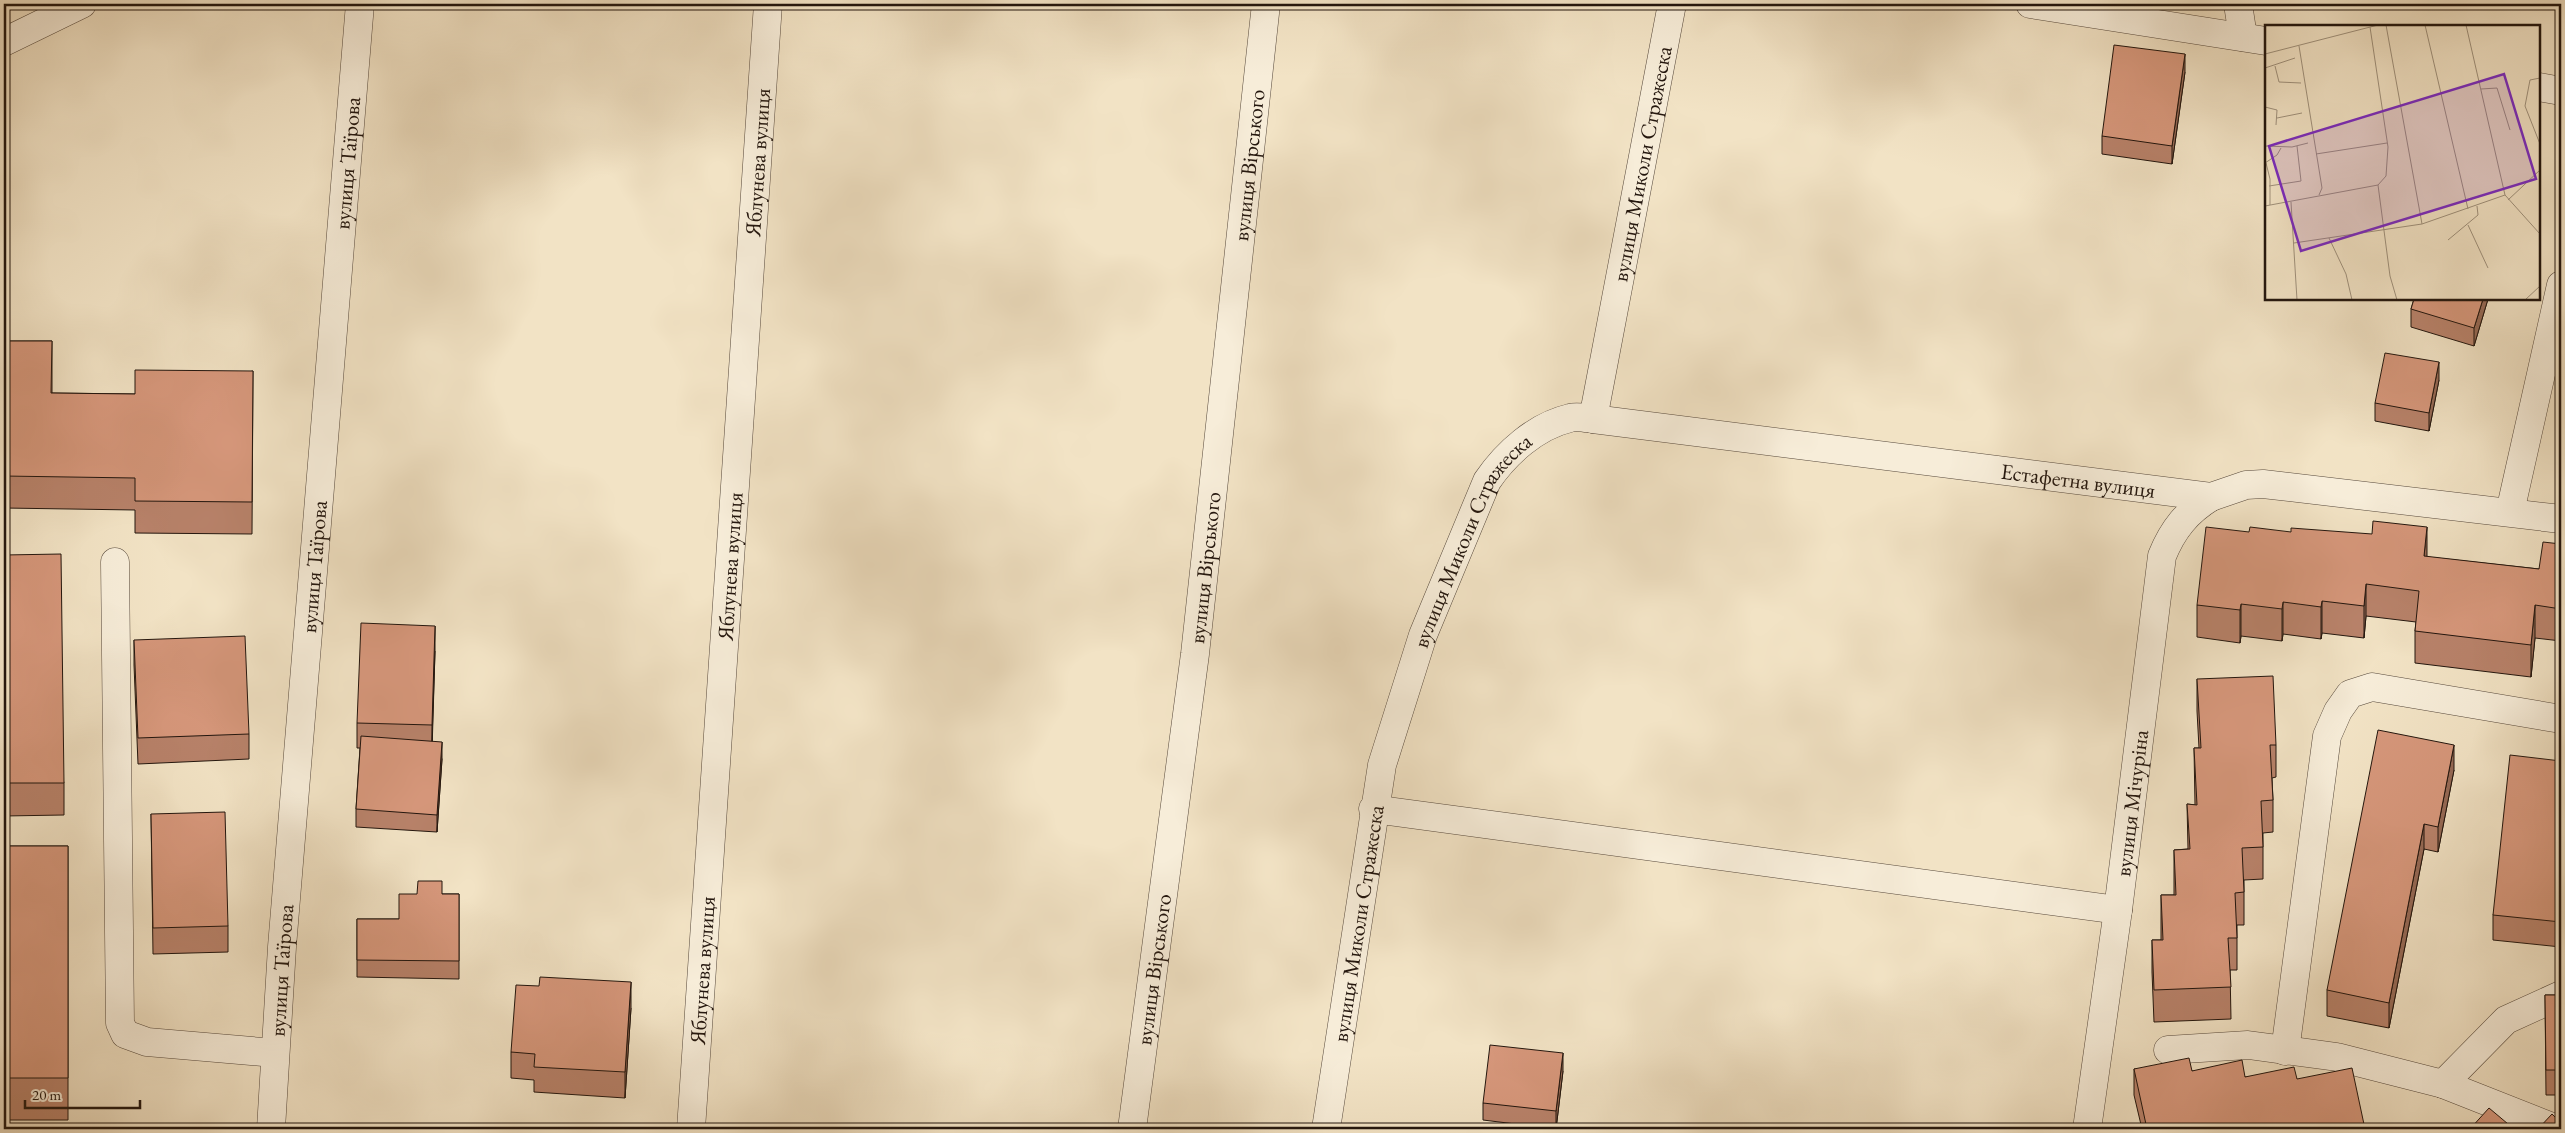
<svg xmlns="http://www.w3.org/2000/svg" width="2565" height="1133" font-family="'EB Garamond',serif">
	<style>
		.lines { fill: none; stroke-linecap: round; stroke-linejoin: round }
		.minor-casing { stroke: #57493c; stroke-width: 29 }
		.minor { stroke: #f7edd9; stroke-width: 28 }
		.wall { fill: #b8826a; stroke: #23160e }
		.shaded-wall { fill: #966a56; stroke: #23160e }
		.building { fill: #d6977b; stroke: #23160e }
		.labels { text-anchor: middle; stroke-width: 5; stroke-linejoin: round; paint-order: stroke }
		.street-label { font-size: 22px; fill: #23160e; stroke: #f7edd9 }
		.inset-road { fill: none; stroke: #9f917c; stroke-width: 1 }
		.view { fill: #7b2cbf; fill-opacity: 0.15; stroke: #7b2cbf; stroke-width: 2.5 }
		.inset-edge { fill: none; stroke: #23160e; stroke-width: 2.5 }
	</style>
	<rect width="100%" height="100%" fill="#f2e3c5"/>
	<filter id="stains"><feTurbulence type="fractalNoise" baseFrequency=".004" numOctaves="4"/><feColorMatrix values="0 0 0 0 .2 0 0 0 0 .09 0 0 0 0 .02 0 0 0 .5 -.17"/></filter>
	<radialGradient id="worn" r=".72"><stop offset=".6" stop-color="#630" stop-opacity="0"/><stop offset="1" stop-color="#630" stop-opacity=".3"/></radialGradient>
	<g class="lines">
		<!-- minor casing -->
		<g class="minor-casing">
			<g id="minor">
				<path d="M2030,4L2266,41"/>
				<path d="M2238,4L2243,37"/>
				<path d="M4,42L82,4"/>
				<path d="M2539,87L2561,91"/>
				<path id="s1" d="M1593,419L2211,497L2246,485L2263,484L2561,519"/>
				<path d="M2510,512L2561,285"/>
				<path d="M115,562L120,1023L125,1034L147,1042L275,1053"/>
				<path d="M1373,809L2118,910"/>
				<path d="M2168,1050L2248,1045L2337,1057L2443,1084L2557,1129"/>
				<path d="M2285,1051L2327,736L2338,711L2350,694L2372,687L2561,719"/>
				<path d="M2443,1084L2506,1020L2561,995"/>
				<path id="s2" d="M271,1129L282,947L360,4"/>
				<path id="s3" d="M691,1129L768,4"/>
				<path id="s4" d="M1132,1129L1195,654L1266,4"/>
				<path id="s5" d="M1326,1129L1382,765L1423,635L1487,481C1506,453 1536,426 1570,418C1577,416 1586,418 1593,419L1672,4"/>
				<path id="s6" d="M2087,1129L2118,910L2162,556C2173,529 2187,512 2211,497"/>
			</g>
		</g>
		<!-- minor -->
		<use href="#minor" class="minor"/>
	</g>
	<!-- wall -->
	<path class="wall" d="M2185,72L2172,164L2102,154V136Z
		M2414,299H2488L2474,346L2411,327V309Z
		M4,341H52V393L135,394L253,371L252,534L135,533V510L4,508Z
		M2439,380L2429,431L2375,421V403Z
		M2561,544V641L2535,638L2531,677L2415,663V631L2416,622L2366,616L2364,638L2322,633L2321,639L2283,634L2282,641L2241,636L2240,643L2197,637V605L2427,557L2539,569Z
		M4,555L64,783V815L4,816Z
		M134,640L249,734V759L138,764L134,665Z
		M435,651L432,741L442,759L437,832L356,827V809L360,748H357V723Z
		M2197,679L2276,745V777L2272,778L2273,800V832L2263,833V879L2244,880V925H2237V970H2230L2231,1019L2154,1022L2152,972V940H2161V895H2174V850L2188,849L2187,804L2195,805L2194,748H2199L2197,711Z
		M2561,761V947L2493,940V915Z
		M2454,770L2438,852L2424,849L2389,1028L2327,1016V990Z
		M151,814L228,926V952L153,954Z
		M4,846H68V1120H4Z
		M442,894H459V979L357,977V919H399Z
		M2545,995H2561V1095H2546Z
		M631,1008L625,1098L534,1092V1080L511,1078V1052Z
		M2134,1069L2192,1071L2245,1077L2297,1079L2365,1129H2142L2134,1095Z
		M1563,1071L1556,1129L1483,1120V1103Z"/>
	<!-- shaded-wall -->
	<path class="shaded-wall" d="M2185,54V72L2172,164V146Z
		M2483,299H2488L2474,346V328Z
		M2439,362V380L2429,431V413Z
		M2427,527V559L2424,556Z
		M2366,584V616L2364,638V606Z
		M2322,601V633L2321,639V607Z
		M2283,602V634L2282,641V609Z
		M2241,604V636L2240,643V610Z
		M2535,605V638L2531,677V645Z
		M435,626V651L432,751V725Z
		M442,742V759L437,832V815Z
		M2454,745V770L2438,852V827Z
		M2424,824V849L2389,1028V1003Z
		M631,982V1008L625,1098V1072Z
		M1563,1053V1071L1556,1129V1111Z"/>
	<!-- building -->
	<path class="building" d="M2114,45L2185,54L2172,146L2102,136Z
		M2414,299H2483L2474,328L2411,309Z
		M4,341H52L51,393L135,394V370L253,371L252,502L135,501V478L4,476Z
		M2385,353L2439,362L2429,413L2375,403Z
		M2373,521L2427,527L2424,556L2539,569L2543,542L2561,544V609L2535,605L2531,645L2415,631L2419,591L2366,584L2364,606L2322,601L2321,607L2283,602L2282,609L2241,604L2240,610L2197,605L2206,527L2249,532L2250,527L2291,532V528L2372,534Z
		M61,554L64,783H4V555Z
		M361,623L435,626L432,725L357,723Z
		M245,636L249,734L138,738L134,640Z
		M2273,676L2276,745H2270L2273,800L2261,801L2263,847L2242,848L2244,892L2235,893L2237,938H2228L2231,987L2154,990L2152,940H2163L2161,895H2176L2174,850L2190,849L2187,804L2197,805L2194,748H2201L2197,679Z
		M2378,730L2454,745L2438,827L2424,824L2389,1003L2327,990Z
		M361,736L442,742L437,815L356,809Z
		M2510,755L2561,761V922L2493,915Z
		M225,812L228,926L153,928L151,814Z
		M4,846H68V1078H4Z
		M418,881H442V894H459V961L357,960V919H399V894H417Z
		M540,977L631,982L625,1072L534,1067L535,1054L511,1052L516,985L539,986Z
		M2545,995H2561V1070H2546Z
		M1490,1045L1563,1053L1556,1111L1483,1103Z
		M2189,1058L2192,1071L2242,1060L2245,1077L2294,1067L2297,1079L2352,1068L2365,1129H2147L2134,1069Z
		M2489,1108L2514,1129H2470Z
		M2552,1114L2561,1123V1129H2538Z"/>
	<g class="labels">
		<!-- street labels -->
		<g class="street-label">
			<text dy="8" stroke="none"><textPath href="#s3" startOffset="969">Яблунева вулиця</textPath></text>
			<text dy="8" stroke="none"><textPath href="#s2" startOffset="969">вулиця Таїрова</textPath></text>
			<text dy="8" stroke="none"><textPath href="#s5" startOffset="1061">вулиця Миколи Стражеска</textPath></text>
			<text dy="8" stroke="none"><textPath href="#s4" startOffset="971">вулиця Вірського</textPath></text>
			<text dy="8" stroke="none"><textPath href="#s1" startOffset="489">Естафетна вулиця</textPath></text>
			<text dy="8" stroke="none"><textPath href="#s5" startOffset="612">вулиця Миколи Стражеска</textPath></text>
			<text dy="8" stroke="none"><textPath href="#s2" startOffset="564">вулиця Таїрова</textPath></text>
			<text dy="8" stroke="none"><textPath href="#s3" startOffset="564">Яблунева вулиця</textPath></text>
			<text dy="8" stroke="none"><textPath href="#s4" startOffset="566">вулиця Вірського</textPath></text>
			<text dy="8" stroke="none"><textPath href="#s6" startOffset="329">вулиця Мічуріна</textPath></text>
			<text dy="8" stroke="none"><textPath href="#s5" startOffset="208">вулиця Миколи Стражеска</textPath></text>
			<text dy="8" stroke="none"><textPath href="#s4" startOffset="161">вулиця Вірського</textPath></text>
			<text dy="8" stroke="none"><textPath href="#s2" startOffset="159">вулиця Таїрова</textPath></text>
			<text dy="8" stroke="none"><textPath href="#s3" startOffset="159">Яблунева вулиця</textPath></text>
		</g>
	</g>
	<!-- overview -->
	<g transform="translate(2265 25)">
		<rect width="275" height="275" fill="#f2e3c5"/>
		<path class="inset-road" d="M121,0L157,199M160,0L203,184M201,0L240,170L275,209M105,2L123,122L121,151L113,160L125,251L132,275M34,21L57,163L54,170M0,29L113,0M10,41L14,57L36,58M0,43L30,33M275,53L265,55L260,81L275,119M216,64L232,63L245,105M0,82L12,85L11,100M12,93L37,88M0,121L27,122L43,118M51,129L122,118M0,138L12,130L16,123M1,138L5,154V180M4,161L36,156L32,121M243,175L275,145M26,177L32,275M0,181L113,160M203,200L223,243M64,213L81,249L87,275M183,215L213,190L212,181M29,218L157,199L240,170M260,275L275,261"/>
		<path class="view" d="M239,49L271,154L36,226L4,121Z"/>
		<rect width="275" height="275" class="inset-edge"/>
	</g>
	<!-- margin -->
	<rect width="2565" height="1133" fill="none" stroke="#f2e3c5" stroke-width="20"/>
	<rect x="5" y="5" width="2555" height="1123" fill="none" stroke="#23160e" stroke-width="2.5"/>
	<rect x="10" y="10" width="2545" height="1113" fill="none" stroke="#23160e"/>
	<!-- scale -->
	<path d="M25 1100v8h115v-8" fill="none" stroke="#23160e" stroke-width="2.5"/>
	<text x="32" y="1100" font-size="15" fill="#23160e" stroke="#f7edd9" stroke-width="4" paint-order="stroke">20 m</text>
	<rect width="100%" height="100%" filter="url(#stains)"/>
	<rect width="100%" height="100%" fill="url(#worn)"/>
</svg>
